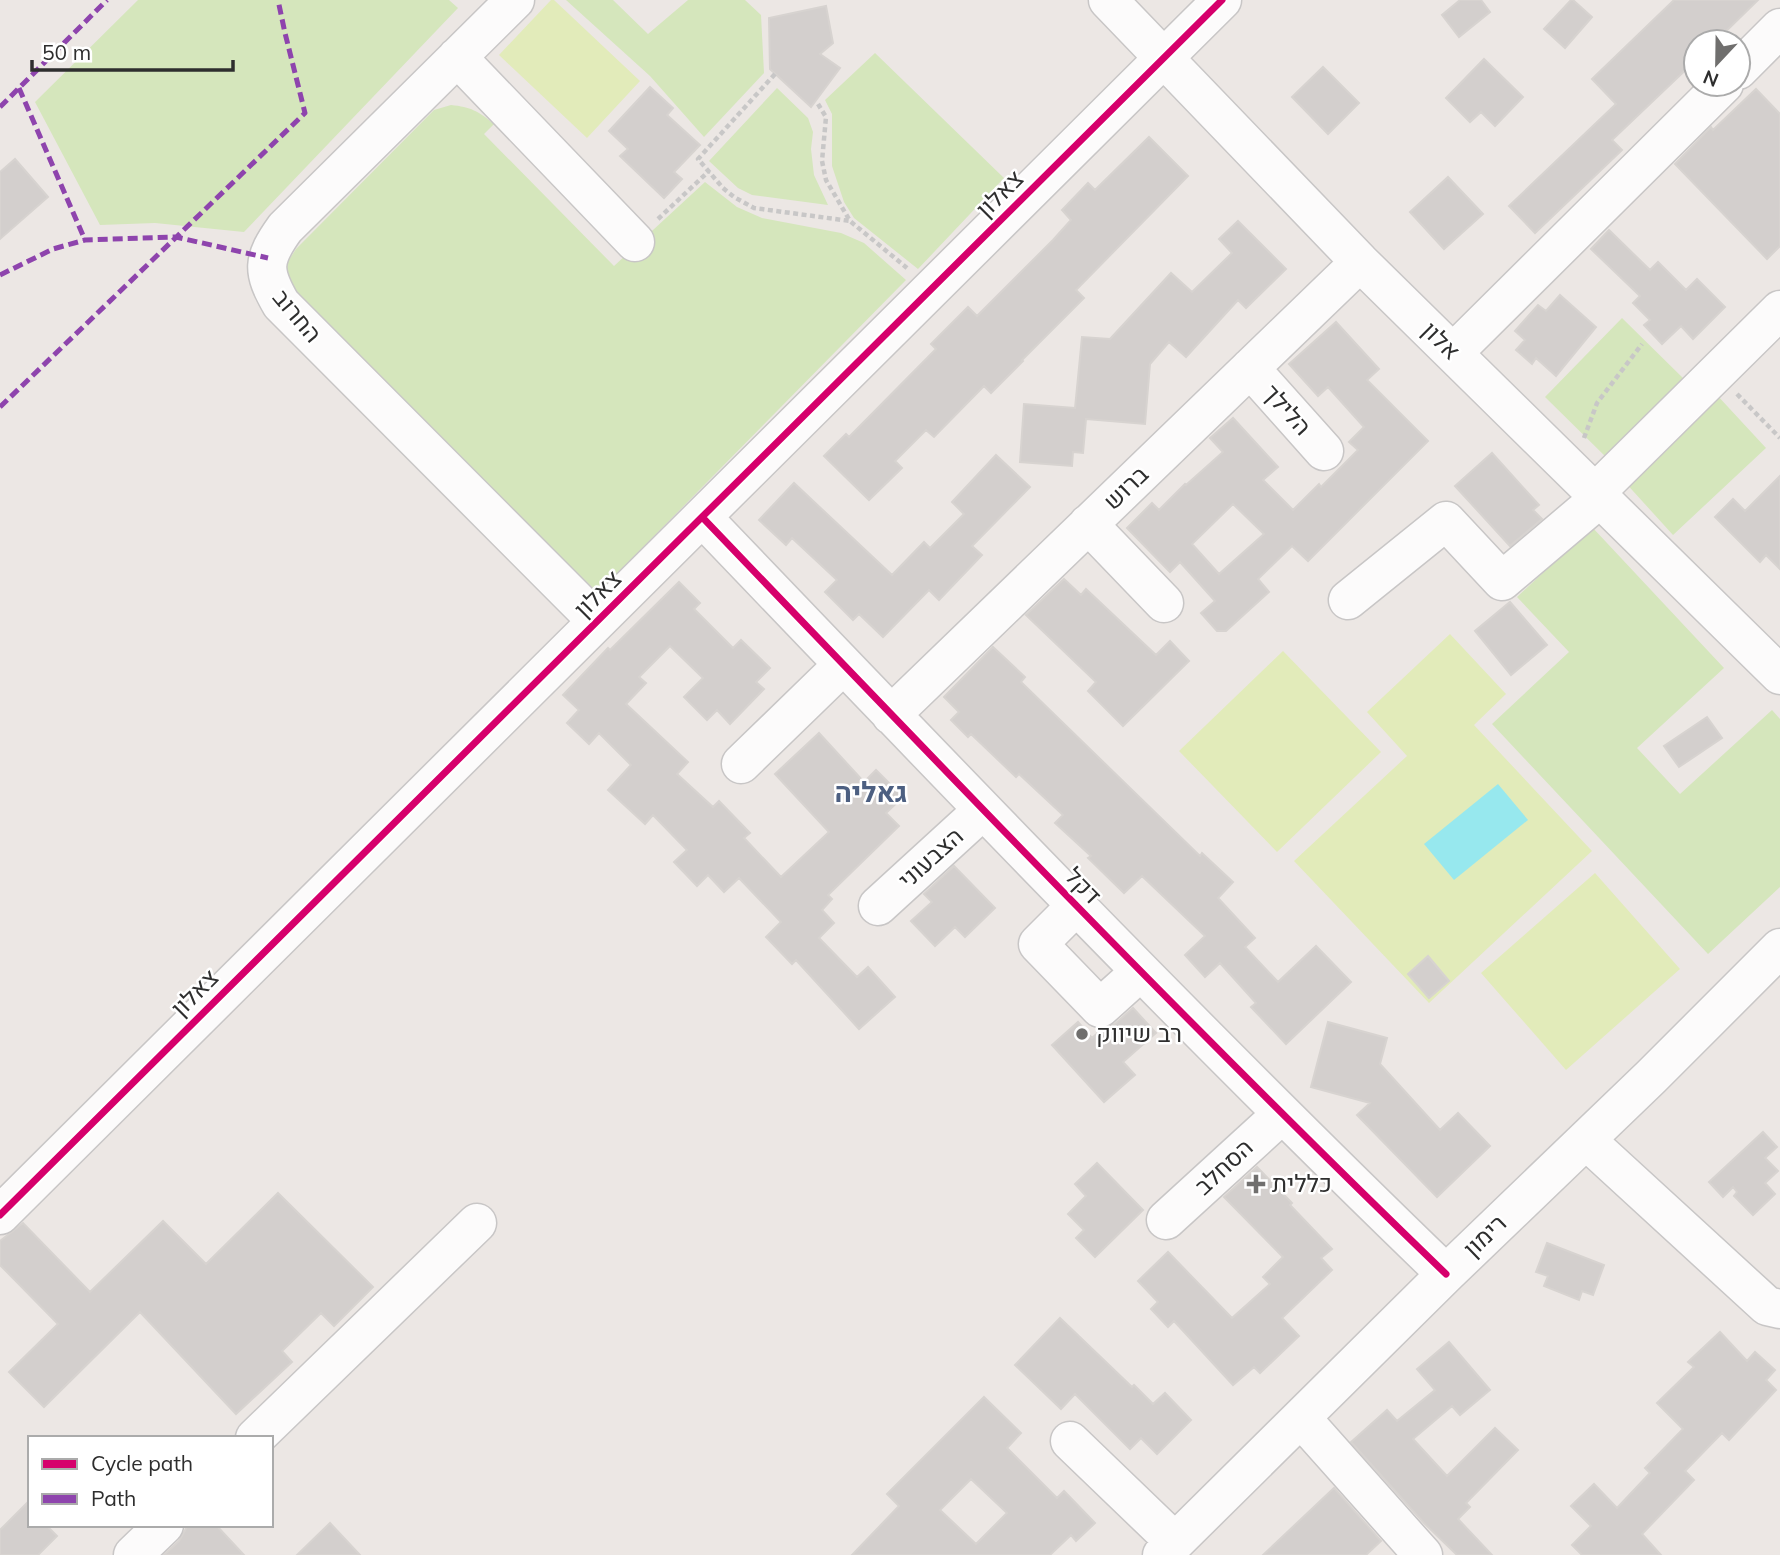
<svg xmlns="http://www.w3.org/2000/svg" width="1780" height="1555" font-family="Mulish,Heebo,sans-serif">
	<style>
		.green { fill: #d5e6bc }
		.pitch { fill: #e2ebba }
		.water { fill: #97e8ee }
		.building { fill: #d3cfcd; stroke: #d7d3d0; stroke-width: 2; fill-rule: evenodd }
		.lines { fill: none; stroke-linecap: round; stroke-linejoin: round }
		.minor-casing { stroke: #c8c6c6; stroke-width: 41 }
		.path { stroke: #c8c7c7; stroke-width: 4.5; stroke-dasharray: 5 3.5; stroke-linecap: butt }
		.minor { stroke: #fcfbfb; stroke-width: 38 }
		.quiet { stroke: #8e44ad; stroke-width: 5; stroke-dasharray: 10 5; stroke-linecap: butt }
		.cycleway-casing { stroke: #fff; stroke-width: 11 }
		.cycleway { stroke: #d6006c; stroke-width: 7 }
		.poi-dot { fill: #706f6e; stroke: #fff; stroke-width: 2.5 }
		.labels { text-anchor: middle; stroke-width: 5; stroke-linejoin: round; paint-order: stroke }
		.street-label { font-size: 24px; fill: #2e2e2e; stroke: #fff }
		.poi-label { font-size: 24px; fill: #2e2e2e; stroke: #fff; text-anchor: start }
		.quarter-label { font-size: 28px; font-weight: bold; fill: #4c5f81; stroke: #fff }
	</style>
	<rect width="100%" height="100%" fill="#ece7e4"/>
	<!-- green -->
	<path class="green" d="M138,0H449L458,8L244,232L155,223L100,225L35,102Z
		M566,0H613L648,34L688,0H745L761,15L764,73L704,137L650,76Z
		M875,53L1004,178L918,269L854,218L844,202L832,166V114L825,100Z
		M777,88L808,118L813,132L811,149L814,175L828,205L752,195L738,188L709,161Z
		M451,105C471,107 478,111 494,124L484,134L614,266L705,182L737,207L762,218L841,233L864,243L906,280L598,593L300,303L284,272L287,263L296,249L434,110Z
		M1622,318L1687,382L1610,461L1545,397Z
		M1716,394L1766,448L1673,535L1623,480Z
		M1592,527L1724,668L1637,748L1680,794L1772,710L1780,719V887L1708,954L1492,724L1569,652L1517,597Z"/>
	<!-- pitch -->
	<path class="pitch" d="M551,0H554L640,81L587,138L499,55Z
		M1450,634L1506,694L1474,725L1592,851L1429,1003L1294,861L1407,756L1367,712Z
		M1283,651L1381,752L1277,852L1179,751Z
		M1595,873L1680,969L1566,1070L1481,973Z"/>
	<!-- water -->
	<path class="water" d="M1498,784L1528,820L1454,880L1424,844Z"/>
	<!-- building -->
	<path class="building" d="M1460,0H1481L1490,12L1459,37L1442,15Z
		M1571,0H1573L1592,17L1565,48L1544,29Z
		M1674,0H1758L1715,42H1696V60L1612,140L1622,150L1535,233L1509,206L1616,104L1592,79Z
		M826,6L833,43L820,54L840,68L811,107L770,69L769,18Z
		M1484,59L1523,97L1495,126L1481,112L1470,122L1446,98Z
		M1323,67L1359,103L1328,134L1292,97Z
		M650,87L673,108L667,115L700,145L674,172L682,179L664,198L620,156L628,149L609,131Z
		M1756,89L1780,114V246L1767,259L1675,164L1711,127L1713,130Z
		M1149,137L1188,176L1076,290L1084,298L1022,360L1023,361L991,393L984,386L934,437L926,430L895,461L902,468L869,500L824,456L846,434L849,437L936,349L931,344L968,307L977,316L1053,240L1071,220L1062,210L1088,183L1095,190Z
		M15,159L48,197L0,239V172Z
		M1448,177L1483,214L1444,249L1410,212Z
		M1238,221L1286,269L1246,308L1238,300L1186,357L1169,342L1150,364L1145,424L1086,419L1083,453L1073,452L1072,466L1020,462L1024,404L1075,408L1082,337L1110,339L1171,273L1192,292L1232,253L1219,239Z
		M1609,230L1650,270L1658,262L1686,290L1697,279L1725,307L1693,339L1681,326L1662,344L1644,325L1650,320L1633,303L1640,296L1591,249Z
		M1560,295L1596,327L1556,376L1536,358L1532,364L1516,350L1525,340L1515,331L1538,305L1546,311Z
		M1336,322L1379,369L1367,380L1428,441L1308,561L1292,546L1258,579L1269,592L1226,631H1217L1201,613L1215,601L1180,562L1170,572L1127,528L1152,503L1159,510L1185,484L1186,485L1223,452L1210,438L1233,418L1278,467L1263,480L1293,510L1319,484L1321,487L1358,450L1349,442L1364,427L1328,387L1318,396L1289,364ZM1233,504L1264,534L1219,574L1192,544Z
		M1492,453L1539,505L1533,510L1542,519L1510,546L1455,486Z
		M996,455L1030,487L972,546L982,555L939,600L929,590L883,637L859,614L853,620L825,592L837,580L792,538L786,545L759,520L794,483L892,575L924,542L930,548L964,514L952,502Z
		M1780,476V569L1766,555L1760,562L1715,517L1733,499L1745,511Z
		M1064,579L1081,595L1086,589L1156,655L1170,641L1189,661L1123,726L1088,691L1096,682L1026,615Z
		M679,582L700,603L694,609L733,648L741,640L770,668L756,682L764,689L730,724L717,710L707,720L684,697L703,678L670,646L639,677L646,683L626,704L688,762L677,774L713,807L719,801L750,833L744,838L781,877L829,832L775,774L819,733L864,782L876,770L903,797L886,813L899,826L828,895L832,899L822,910L834,923L819,938L857,977L868,967L895,997L859,1029L796,960L792,964L766,937L781,922L739,878L724,892L708,875L697,886L674,862L687,850L653,815L645,824L608,790L631,765L599,733L589,744L567,723L579,710L563,695L608,648L610,650Z
		M1510,602L1547,645L1511,675L1475,631Z
		M993,647L1025,677L1021,682L1200,856L1202,853L1233,882L1218,898L1255,938L1245,947L1278,982L1316,946L1351,982L1286,1044L1251,1007L1256,1003L1220,963L1205,977L1185,955L1205,936L1142,876L1124,893L1088,858L1091,856L1055,823L1063,815L1019,774L1016,777L971,734L968,737L951,720L959,712L944,697Z
		M1707,717L1722,738L1679,767L1664,746Z
		M954,866L995,908L965,937L955,927L935,946L911,921L932,902L924,894Z
		M1428,956L1449,981L1429,998L1408,974Z
		M1133,1008L1156,1033L1123,1062L1135,1075L1104,1102L1052,1045L1078,1022L1092,1038L1102,1029L1115,1024Z
		M1328,1022L1387,1038L1380,1064L1440,1130L1458,1113L1490,1146L1437,1197L1357,1115L1370,1103L1311,1087Z
		M1763,1132L1777,1147L1765,1158L1778,1171L1765,1183L1775,1194L1753,1215L1734,1196L1737,1192L1733,1187L1723,1197L1709,1182Z
		M1097,1163L1143,1210L1095,1257L1076,1238L1084,1230L1068,1214L1086,1196L1075,1184Z
		M1257,1167L1292,1203L1290,1205L1332,1249L1321,1258L1332,1270L1282,1318L1299,1336L1260,1373L1254,1367L1233,1385L1174,1321L1168,1327L1151,1309L1158,1302L1138,1281L1168,1252L1232,1318L1270,1284L1263,1277L1283,1257L1224,1197Z
		M278,1193L373,1287L334,1326L321,1313L282,1351L292,1362L236,1414L140,1312L44,1407L9,1372L58,1324L0,1265V1241L23,1223L90,1292L163,1221L206,1264Z
		M1547,1243L1604,1265L1593,1295L1582,1291L1579,1300L1544,1286L1548,1276L1536,1272Z
		M1060,1318L1132,1387L1134,1385L1153,1404L1165,1393L1191,1420L1157,1454L1141,1438L1130,1449L1075,1394L1061,1409L1015,1365Z
		M1720,1332L1747,1361L1755,1352L1775,1370L1766,1380L1776,1390L1729,1440L1722,1433L1685,1471L1694,1480L1642,1534L1661,1555H1582L1572,1545L1591,1526L1571,1506L1594,1484L1617,1508L1650,1473L1645,1468L1683,1429L1657,1403L1694,1367L1688,1362Z
		M1449,1342L1490,1390L1460,1415L1452,1406L1413,1439L1447,1476L1495,1428L1518,1450L1466,1503L1470,1507L1458,1519L1492,1555H1457L1424,1523L1351,1442L1387,1410L1397,1421L1435,1390L1417,1369Z
		M984,1397L1021,1433L1007,1448L1057,1498L1064,1491L1095,1523L1076,1541L1071,1535L1050,1555H852L899,1506L887,1494ZM971,1479L1007,1513L976,1544L940,1510Z
		M1334,1488L1381,1541L1366,1555H1263Z
		M30,1500V1525H46L57,1536L38,1555H0V1530Z
		M330,1523L360,1555H297Z
		M188,1525H216L244,1555H164L179,1541Z"/>
	<g class="lines">
		<!-- minor casing -->
		<g class="minor-casing">
			<path id="minor" d="M515,0L285,228C262,260 262,271 281,304L597,621
				M1108,0L1360,262L1780,675
				M457,57L635,242
				M1738,70L1780,28
				M1453,353L1724,84
				M1250,368L1324,451
				M1595,493L1780,310
				M702,517C947,773 1191,1028 1446,1274
				M1088,524L1164,603
				M1348,600L1446,521L1502,581L1600,498
				M891,715L1360,262
				M741,764L843,665
				M878,906L983,810
				M1076,906L1038,944L1100,1008L1140,972
				M1586,1140L1767,1306L1780,1309
				M0,1215L1222,0
				M1166,1220L1282,1114
				M1301,1418L1423,1555
				M255,1438L477,1223
				M1070,1441L1175,1542
				M133,1555L164,1525
				M1162,1555L1446,1274L1651,1077L1780,948"/>
		</g>
		<!-- path -->
		<path class="path" d="M775,74L698,159L723,188L734,197L754,208L850,221
			M818,104L826,117L822,161L826,180L850,221L907,268
			M658,219L709,171
			M1737,394L1780,438
			M1584,438L1597,403L1642,344"/>
		<!-- minor -->
		<use href="#minor" class="minor"/>
		<!-- quiet -->
		<path class="quiet" d="M19,88L85,240
			M0,107L107,0
			M0,275L53,249L85,240L176,237L268,258
			M0,407L305,113L285,33L278,0"/>
		<!-- cycleway casing -->
		<g class="cycleway-casing">
			<path id="cycleway" d="M702,517C947,773 1191,1028 1446,1274
				M0,1215L1222,0"/>
		</g>
		<!-- cycleway -->
		<use href="#cycleway" class="cycleway"/>
	</g>
	<!-- markers -->
	<g class="poi-dot">
		<circle cx="1082" cy="1034" r="7"/>
		<path d="M1252.5 1173.5h7v7h7v7h-7v7h-7v-7h-7v-7h7z"/>
	</g>
	<g class="labels">
		<!-- street labels -->
		<g class="street-label">
			<text transform="translate(1000 194) rotate(-45)" y="8">צאלון</text>
			<text transform="translate(297 316) rotate(50)" y="8">החרוב</text>
			<text transform="translate(1441 341) rotate(45)" y="8">אלון</text>
			<text transform="translate(1287 410) rotate(48)" y="8">הלילך</text>
			<text transform="translate(1126 488) rotate(-44)" y="8">ברוש</text>
			<text transform="translate(598 594) rotate(-45)" y="8">צאלון</text>
			<text transform="translate(931 858) rotate(-42)" y="8">הצבעוני</text>
			<text transform="translate(1083 886) rotate(46)" y="8">דקל</text>
			<text transform="translate(195 993) rotate(-45)" y="8">צאלון</text>
			<text transform="translate(1224 1167) rotate(-43)" y="8">הסחלב</text>
			<text transform="translate(1485 1236) rotate(-44)" y="8">רימון</text>
		</g>
		<!-- poi labels -->
		<g class="poi-label">
			<text x="1096" y="1042">רב שיווק</text>
			<text x="1272" y="1192">כללית</text>
		</g>
		<!-- quarter labels -->
		<g class="quarter-label">
			<text x="871" y="802">גאליה</text>
		</g>
	</g>
	<!-- legend -->
	<rect x="28" y="1436" width="245" height="91" fill="#ffffff" stroke="#ababab" stroke-width="2"/>
	<rect x="42" y="1459" width="35" height="10" fill="#d6006c" stroke="#ababab" stroke-width="2"/>
	<text x="91" y="1471" font-size="21" fill="#2e2e2e">Cycle path</text>
	<rect x="42" y="1494" width="35" height="10" fill="#8e44ad" stroke="#ababab" stroke-width="2"/>
	<text x="91" y="1506" font-size="21" fill="#2e2e2e">Path</text>
	<!-- north arrow -->
	<g transform="translate(1717 63) rotate(202)"><circle r="33" fill="#ffffff" stroke="#ababab" stroke-width="2"/>
	<path d="M0-5L12 26L0 18L-12 26Z" fill="#706f6e"/>
	<text y="-10" font-size="19" font-weight="bold" text-anchor="middle" fill="#2e2e2e">N</text>
	</g>
	<!-- scale -->
	<path d="M32 60v10h201v-10" fill="none" stroke="#2e2e2e" stroke-width="3.5"/>
	<text x="42" y="60" font-size="21" fill="#2e2e2e" stroke="#ffffff" stroke-width="5" paint-order="stroke">50 m</text>
</svg>
